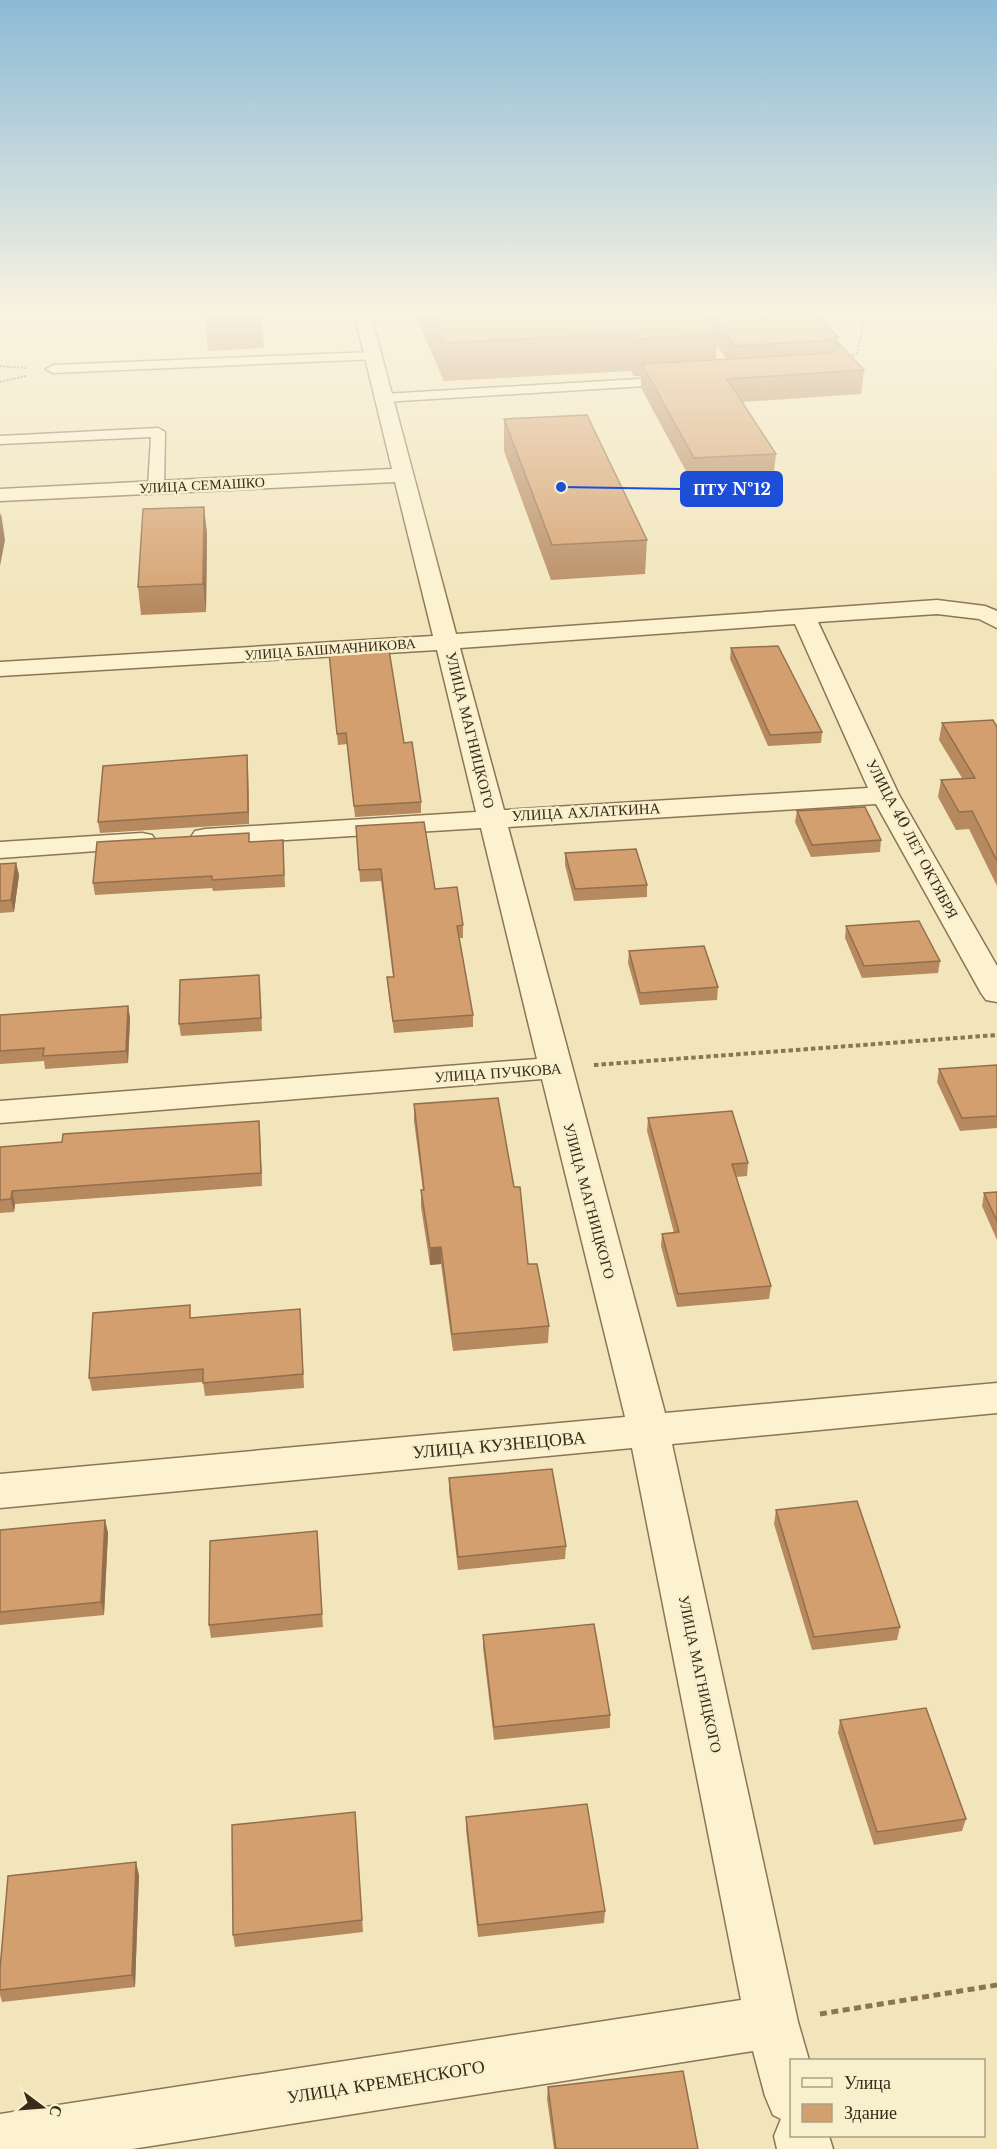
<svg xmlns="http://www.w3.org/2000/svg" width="997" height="2149" font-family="'Libre Baskerville',serif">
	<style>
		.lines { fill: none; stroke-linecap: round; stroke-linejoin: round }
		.service-casing { stroke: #8b7554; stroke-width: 3 }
		.minor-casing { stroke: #8b7554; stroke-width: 3 }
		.path-far2 { stroke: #8b7554; stroke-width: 2; stroke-dasharray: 2 1.5; stroke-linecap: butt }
		.path-far1 { stroke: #8b7554; stroke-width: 4; stroke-dasharray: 4.5 3; stroke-linecap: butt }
		.path { stroke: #8b7554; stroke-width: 5; stroke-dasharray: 7 4.5; stroke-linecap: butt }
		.service { fill: #fcf2d0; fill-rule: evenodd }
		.minor { fill: #fcf2d0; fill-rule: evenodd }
		.wall { fill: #b6895f; fill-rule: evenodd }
		.shaded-wall { fill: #946f4d }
		.building { fill: #d49f6e; stroke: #946f4d; stroke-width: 1.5 }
		.labels { text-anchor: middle; stroke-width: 5; stroke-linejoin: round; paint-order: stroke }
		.far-street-label { font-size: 14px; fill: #382b1a; stroke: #f8efcc }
		.street-label { font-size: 15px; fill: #382b1a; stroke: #f8efcc }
		.near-street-label { font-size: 18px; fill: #382b1a; stroke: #f8efcc }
		.leader { fill: none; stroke: #1d4ed8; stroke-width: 2 }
		.callout-dot { fill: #1d4ed8; stroke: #f8efcc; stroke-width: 2 }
		.callout { fill: #1d4ed8; stroke: #1d4ed8; stroke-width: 2 }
		.callout-label { font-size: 16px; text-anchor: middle; font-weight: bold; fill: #fff }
	</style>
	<rect width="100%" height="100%" fill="#f2e5bc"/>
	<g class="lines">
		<!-- service casing -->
		<g class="service-casing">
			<path id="service" d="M373,352L380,356L378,359L53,373L46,369L53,365Z
				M673,377L680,381L678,384L384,402L377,398L384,394Z
				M158,428L165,432L164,487L156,492L148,487L151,437L0,444V436Z"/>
		</g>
		<!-- minor casing -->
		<g class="minor-casing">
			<path id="minor" d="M354,312H370L456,634L937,600L985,606L997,611V628L979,619L937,614L818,622L899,795L997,966V1002L986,1000L981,993L876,804L508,827L665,1413L997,1383V1413L672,1444L798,2022L809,2060H792V2136H829L833,2149H777L774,2136L781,2119L773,2115L765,2096L753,2051L132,2149H0V2114L741,2000L632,1448L0,1508V1474L625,1417L542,1079L0,1123V1101L537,1059L481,828L205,845L195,843L191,837L195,831L205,829L476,812L437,650L0,676V662L433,636L395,482L0,501V489L392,469ZM795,624L868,788L504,810L460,648Z
				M142,833L152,835L156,841L152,847L0,858V842Z"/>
		</g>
		<!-- path-far2 -->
		<path class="path-far2" d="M847,359L857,353L865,317L871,312
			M0,366L26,368
			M0,382L26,376"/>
		<!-- path-far1 -->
		<path class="path-far1" d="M594,1065L997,1035"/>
		<!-- path -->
		<path class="path" d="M820,2014L997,1985"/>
		<!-- service -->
		<use href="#service" class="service"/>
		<!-- minor -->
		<use href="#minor" class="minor"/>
	</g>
	<!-- wall -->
	<path class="wall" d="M261,312L264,348L208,351L205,320Z
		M414,312H815L838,337L837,342L864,370L861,394L742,402L776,454L773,480L693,484L641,388V376H634L631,371L444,381ZM717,345L726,359L716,360Z
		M504,419L647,540L645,574L551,580L504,451Z
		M204,507L207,534L206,612L141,615L138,587Z
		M731,648L822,732L821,743L768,746L730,659Z
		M330,664L404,743L421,802V813L355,817L347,744L338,745Z
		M942,723L997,727V886L969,829L956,830L938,797L941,780L962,778L939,740Z
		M248,766L249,824L100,833L98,822Z
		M797,811L881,840L880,852L811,857L795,822Z
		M356,826L435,889L463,925V938H459L473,1015V1027L394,1033L388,990L387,977H393L381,881L360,882Z
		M249,833V842L283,840L285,887L213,891L212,888L95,895L93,883Z
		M565,853L647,885V897L574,901L565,865Z
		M16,863L19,875L14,912L0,913V864Z
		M846,926L940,961L938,973L862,978L845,938Z
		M629,951L718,987L717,1000L640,1005L628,963Z
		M260,987L262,1031L181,1036L179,1024Z
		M128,1006L130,1018L128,1063L45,1069L44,1061L0,1064V1015Z
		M997,1065V1128L960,1131L937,1082L939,1069Z
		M414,1104L528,1264L549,1326L548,1343L453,1351L441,1264L430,1265L421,1207V1190H423L414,1121Z
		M648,1118L748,1163L747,1176L736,1177L771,1286L769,1299L677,1307L661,1246L662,1234L674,1233L647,1131Z
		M260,1134L262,1186L15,1204L14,1212L0,1213V1147Z
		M997,1192V1240L982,1206L984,1193Z
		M192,1318L301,1322L304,1388L205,1396L203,1382L92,1391L89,1378Z
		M449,1478L566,1546L565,1559L458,1570L449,1491Z
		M776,1510L900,1627L897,1640L812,1650L774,1524Z
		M105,1520L108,1533L104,1615L0,1625V1530Z
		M317,1531L323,1627L211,1638L209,1625Z
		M483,1635L610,1715V1728L494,1740L483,1648Z
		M840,1720L966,1819L962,1831L874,1845L838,1733Z
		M355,1812L363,1932L235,1947L233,1935Z
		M466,1817L605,1911L604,1923L478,1937L466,1830Z
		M139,1875L135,1987L2,2002L0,1995V1969Z
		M548,2087L698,2149H554L547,2099Z"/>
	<!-- shaded-wall -->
	<path class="shaded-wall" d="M204,507L207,534L206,612L203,584Z
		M1,513L5,540L0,566V516Z
		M247,755L248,766L249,824L248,812Z
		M16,863L19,875L14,912L11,900Z
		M128,1006L130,1018L128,1063L126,1051Z
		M259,1121L260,1134L262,1186L261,1173Z
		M12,1191L15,1204L14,1212L11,1199Z
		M441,1247V1264L430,1265V1248Z
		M105,1520L108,1533L104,1615L101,1602Z
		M136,1862L139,1875L135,1987L132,1975Z"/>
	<!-- building -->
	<path class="building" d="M205,312H261L262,318L205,320Z
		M429,312H703L718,334L636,339L633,333L443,343Z
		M712,312H815L838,337H833L864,370L727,379L776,454L694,458L642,364L831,353L839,348V345L830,340L735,346Z
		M587,415L647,540L552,545L504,419Z
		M204,507L203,584L138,587L143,509Z
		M778,646L822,732L770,735L731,648Z
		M389,650L404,743L412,742L421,802L354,806L346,733L337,734L329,653Z
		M993,720L997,727V861L972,811L959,812L941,780L975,778L942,723Z
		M247,755L248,812L98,822L103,766Z
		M865,807L881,840L812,845L797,811Z
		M424,822L435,889L457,887L463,925L457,926L473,1015L393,1021L387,977H394L381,869L359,870L356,826Z
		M249,833V842L283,840L284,875L212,880V876L93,883L97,842Z
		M636,849L647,885L575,889L565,853Z
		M16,863L11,900L0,901V864Z
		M919,921L940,961L864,966L846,926Z
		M704,946L718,987L640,993L629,951Z
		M259,975L261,1018L179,1024L180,980Z
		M128,1006L126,1051L43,1056L44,1048L0,1051V1015Z
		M997,1065V1116L962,1118L939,1069Z
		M498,1098L514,1187H520L528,1264H537L549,1326L452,1334L441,1247L430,1248L421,1190H424L414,1104Z
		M732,1111L748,1163L732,1164L771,1286L678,1294L662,1234L679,1232L648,1118Z
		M259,1121L261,1173L12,1191L11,1199L0,1200V1147L62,1142L63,1134Z
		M997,1192V1221L984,1193Z
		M190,1305V1318L300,1309L303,1374L203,1383V1369L89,1378L93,1313Z
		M552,1469L566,1546L458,1557L449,1478Z
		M857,1501L900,1627L814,1637L776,1510Z
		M105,1520L101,1602L0,1612V1530Z
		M317,1531L322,1614L209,1625L210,1541Z
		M594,1624L610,1715L494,1727L483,1635Z
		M926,1708L966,1819L877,1832L840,1720Z
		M587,1804L605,1911L478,1925L466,1817Z
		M355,1812L362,1920L233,1935L232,1825Z
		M136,1862L132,1975L0,1990V1969L8,1876Z
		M683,2071L698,2149H556L548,2087Z"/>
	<!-- sky -->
	<linearGradient id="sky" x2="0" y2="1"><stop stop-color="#8bbad6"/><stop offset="0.51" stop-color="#f9f3e1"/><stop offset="1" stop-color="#f9f3e1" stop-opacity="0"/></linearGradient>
	<rect width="997" height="612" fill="url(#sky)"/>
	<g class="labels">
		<!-- far-street labels -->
		<g class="far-street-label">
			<text transform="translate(202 485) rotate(-3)" y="5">УЛИЦА СЕМАШКО</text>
			<text transform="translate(330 649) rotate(-4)" y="5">УЛИЦА БАШМАЧНИКОВА</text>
		</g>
		<!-- street labels -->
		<g class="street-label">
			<text transform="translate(470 730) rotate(76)" y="5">УЛИЦА МАГНИЦКОГО</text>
			<text transform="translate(586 812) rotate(-3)" y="5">УЛИЦА АХЛАТКИНА</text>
			<text transform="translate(912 839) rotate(62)" y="5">УЛИЦА 40 ЛЕТ ОКТЯБРЯ</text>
			<text transform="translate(498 1073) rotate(-4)" y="5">УЛИЦА ПУЧКОВА</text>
			<text transform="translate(589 1201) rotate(75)" y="5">УЛИЦА МАГНИЦКОГО</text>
			<text transform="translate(700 1674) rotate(78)" y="5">УЛИЦА МАГНИЦКОГО</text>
		</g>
		<!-- near-street labels -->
		<g class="near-street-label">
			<text transform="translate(499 1445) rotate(-5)" y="6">УЛИЦА КУЗНЕЦОВА</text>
			<text transform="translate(386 2082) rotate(-9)" y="6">УЛИЦА КРЕМЕНСКОГО</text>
		</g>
	</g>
	<!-- callouts -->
	<path class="leader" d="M561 487L681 489"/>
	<circle class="callout-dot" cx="561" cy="487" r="6"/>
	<rect class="callout" x="681" y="472" width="101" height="34" rx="6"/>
	<g class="callout-label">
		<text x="732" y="495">ПТУ №12</text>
	</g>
	<!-- legend -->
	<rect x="790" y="2059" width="195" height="78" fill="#f8efcc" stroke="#aba185" stroke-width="1.5"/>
	<rect x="802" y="2078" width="30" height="9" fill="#fcf2d0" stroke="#aba185" stroke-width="1.5"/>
	<text x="844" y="2089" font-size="18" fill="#382b1a">Улица</text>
	<rect x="802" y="2104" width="30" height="18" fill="#d49f6e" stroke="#aba185" stroke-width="1.5"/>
	<text x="844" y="2119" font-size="18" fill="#382b1a">Здание</text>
	<!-- north arrow -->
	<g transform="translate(42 2107) rotate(106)" stroke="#f8efcc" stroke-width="4.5" paint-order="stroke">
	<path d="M0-4.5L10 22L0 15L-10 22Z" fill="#382b1a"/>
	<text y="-9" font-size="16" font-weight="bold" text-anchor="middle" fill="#382b1a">С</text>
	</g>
</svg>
